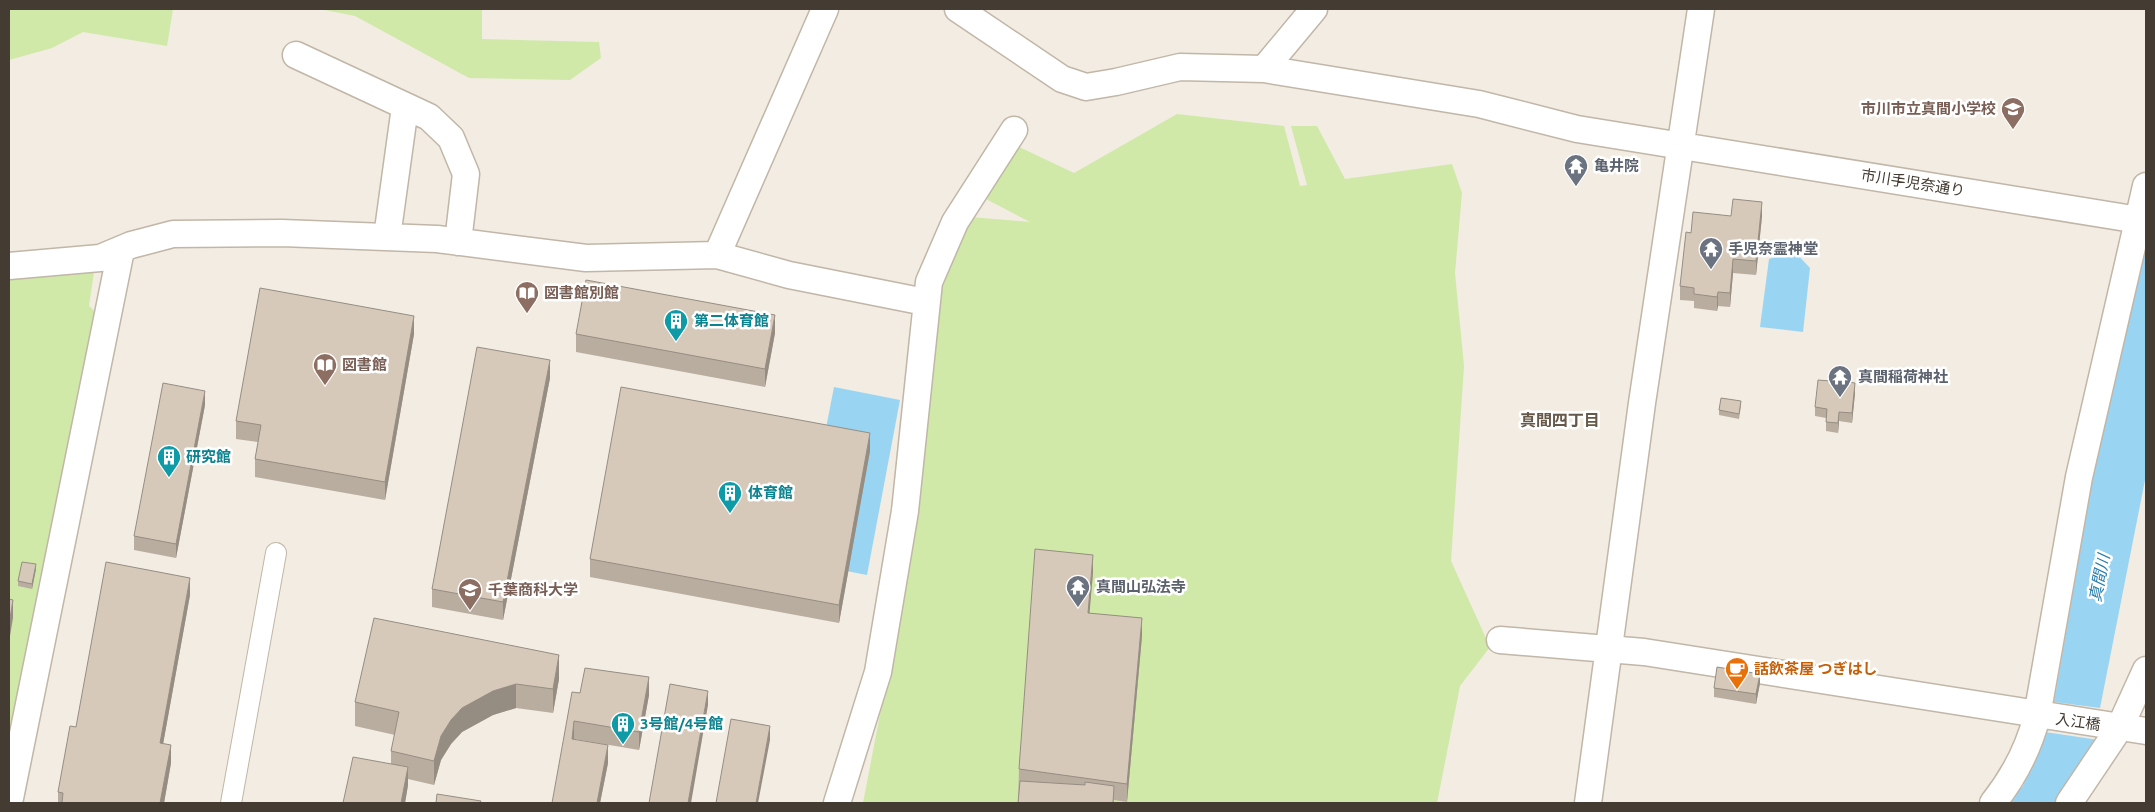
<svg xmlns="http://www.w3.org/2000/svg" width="2155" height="812" font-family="Ubuntu,'Noto Sans JP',sans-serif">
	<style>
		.green { fill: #d0e9a8 }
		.water { fill: #99d5f3 }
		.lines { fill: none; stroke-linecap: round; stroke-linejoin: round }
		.pedestrian-casing { stroke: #c1b6a7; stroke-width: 22 }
		.minor-casing { stroke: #c1b6a7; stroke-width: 29 }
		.tertiary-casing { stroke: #c1b6a7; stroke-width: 30 }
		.pedestrian { stroke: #fff; stroke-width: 20 }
		.minor { stroke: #fff; stroke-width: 26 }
		.tertiary { stroke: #fff; stroke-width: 28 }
		.wall { fill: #b9ada0 }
		.shaded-wall { fill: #968d82 }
		.building { fill: #d7c9ba; stroke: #968d82 }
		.labels { text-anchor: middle; stroke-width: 5; stroke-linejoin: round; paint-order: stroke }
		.education-label { font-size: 15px; font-weight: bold; fill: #785e54; stroke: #fff; text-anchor: start }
		.worship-label { font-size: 15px; font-weight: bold; fill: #5b616d; stroke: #fff; text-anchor: start }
		.street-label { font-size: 15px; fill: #443c32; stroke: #fff }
		.culture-label { font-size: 15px; font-weight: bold; fill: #0d838f; stroke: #fff; text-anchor: start }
		.food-label { font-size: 15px; font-weight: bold; fill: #c56008; stroke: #fff; text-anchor: start }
		.neighbourhood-label { font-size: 16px; font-weight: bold; fill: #675949; stroke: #fff }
		.water-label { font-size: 16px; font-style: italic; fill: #267cac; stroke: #fff }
	</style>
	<rect width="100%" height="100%" fill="#f2ece2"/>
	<!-- green -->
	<path class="green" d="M9,9H173L167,46L83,32L52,48L9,60Z
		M320,9H482V39L599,42L601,58L570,80L469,78L355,16Z
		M1177,114L1284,126L1300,186L1307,185L1291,126H1317L1345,179L1452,164L1462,193L1455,273L1464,366L1451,561L1490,647L1460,686L1437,803H863L910,558L934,314L959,216L1030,222L984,198L1015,145L1074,173Z
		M94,272L89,306L99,315L9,785V277Z"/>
	<!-- water -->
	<path class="water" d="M2135,235L2146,238V475L2100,708L2054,702Z
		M1794,251L1810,268L1803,332L1760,327L1769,259Z
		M834,387L900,400L867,575L800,562Z
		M2045,732L2099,740L2055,803H2007L2023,786Z"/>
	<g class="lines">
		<!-- pedestrian casing -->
		<g class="pedestrian-casing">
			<path id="pedestrian" d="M231,803L276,553"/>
		</g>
		<!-- minor casing -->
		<g class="minor-casing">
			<path id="minor" d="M958,9L1062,79L1086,87L1116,82L1180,67L1264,69L1479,104L1577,129L2145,221
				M296,55L429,117L451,138L466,174L458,242
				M1264,69L1314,9
				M387,237L405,107
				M717,255L825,9
				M9,266L100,258L131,245L173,234L282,233L437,239L586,258L717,255L789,275L925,302
				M1500,640L1644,652L2146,731
				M9,803L121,250
				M837,803L878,672L905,511L929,282L955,222L1014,130
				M1588,803L1642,403L1701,9
				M1993,803C2013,778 2029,747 2037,716L2079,477L2146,186
				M2069,803L2120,727L2146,670"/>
		</g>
		<!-- tertiary casing -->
		<g class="tertiary-casing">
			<path id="tertiary" d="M2145,221H2146"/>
		</g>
		<!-- pedestrian -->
		<use href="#pedestrian" class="pedestrian"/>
		<!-- minor -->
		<use href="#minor" class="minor"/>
		<!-- tertiary -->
		<use href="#tertiary" class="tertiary"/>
	</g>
	<!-- wall -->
	<path class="wall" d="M1731,216H1762L1756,275L1733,273L1730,307L1718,306L1717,311L1694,308V301L1680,300V286L1691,233Z
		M775,333L765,387L576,352V334Z
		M414,334L385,500L255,477V459L258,442L236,439V421Z
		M550,378L503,620L432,607V589Z
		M1830,381L1849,382L1855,393L1852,423L1839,421L1838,433L1826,431V418L1815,416V407Z
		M205,405L176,558L134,550V536Z
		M1741,406L1739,419L1719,415V410Z
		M870,451L839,623L590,577V559Z
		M36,569L32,589L18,586V581Z
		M1093,573L1089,613L1142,636L1127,802L1114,800V803H1018L1019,769Z
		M190,595L163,744L171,763L164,803H58V792Z
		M559,679L553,713L516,708L493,715L462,732L451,744L441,760L434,785L408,779V785L405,803H343L391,764V751L395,735L355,726V702Z
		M1760,683L1756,704L1714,697V688Z
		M580,693L649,695L639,750L574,739L608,763L600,803H552Z"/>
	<!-- shaded-wall -->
	<path class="shaded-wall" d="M1762,202V216L1756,275V261Z
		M1733,259V273L1730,307V293Z
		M1718,292V306L1717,311V297Z
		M775,315V333L765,387V369Z
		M414,316V334L385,500V482Z
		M550,360V378L503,620V602Z
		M1855,383V393L1852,423V413Z
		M205,391V405L176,558V544Z
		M1839,412V421L1838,433V423Z
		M870,433V451L839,623V605Z
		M1093,555V573L1088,631V613Z
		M36,564V569L32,589V584Z
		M190,578V595L160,761V743Z
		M13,600V618L9,642V624Z
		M1142,618V636L1127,802V784Z
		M559,655V679L553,713V689Z
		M1760,674V683L1756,704V694Z
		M649,677V695L639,750V732Z
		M516,684V708L493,715L462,732L451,744L441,760L434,785V761L441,736L451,720L462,708L493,691Z
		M708,691V705L691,803H688Z
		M574,721V739H572Z
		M770,726V740L758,803H756Z
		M171,745V763L164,803H160Z
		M608,745V763L600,803H597Z
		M408,767V785L405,803H401Z"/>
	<!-- building -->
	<path class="building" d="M1733,199L1762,202L1756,261L1733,259L1730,293L1718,292L1717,297L1694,294V288L1680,286L1686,232L1691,233L1693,212L1731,216Z
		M586,280L775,315L765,369L576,334Z
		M260,288L414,316L385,482L255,459L261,425L236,421Z
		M477,347L550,360L503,602L432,589Z
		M1831,374L1849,377L1848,382L1855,383L1852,413L1839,412L1838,423L1826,422L1827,409L1815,407L1818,380L1830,381Z
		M163,383L205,391L176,544L134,536Z
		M621,387L870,433L839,605L590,559Z
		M1721,398L1741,401L1739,414L1719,410Z
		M1035,549L1093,555L1088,613L1142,618L1127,784L1019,769Z
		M22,562L36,564L32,584L18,581Z
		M106,562L190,578L160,743L171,745L160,803H62L63,793L58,792L70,726L76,727Z
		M9,599L13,600L9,624Z
		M374,618L559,655L553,689L516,684L493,691L462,708L451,720L441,736L434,761L391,751L399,712L355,702Z
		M1717,667L1760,674L1756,694L1714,688Z
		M585,668L649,677L639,732L574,721L572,739L608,745L597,803H552L572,692L580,693Z
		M670,684L708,691L688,803H649Z
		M731,719L770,726L756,803H716Z
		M353,757L408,767L401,803H343Z
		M1020,781L1085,785V782L1114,786L1113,803H1018Z
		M437,794L481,801L480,803H436Z"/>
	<!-- icons -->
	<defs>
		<g id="school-pin" transform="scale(1.25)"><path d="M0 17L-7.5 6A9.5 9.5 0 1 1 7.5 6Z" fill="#8d6e63" stroke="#fff"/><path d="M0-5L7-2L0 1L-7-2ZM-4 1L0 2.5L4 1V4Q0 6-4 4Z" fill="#fff"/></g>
		<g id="temple-pin" transform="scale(1.25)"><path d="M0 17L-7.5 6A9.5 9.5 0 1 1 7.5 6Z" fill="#6b7280" stroke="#fff"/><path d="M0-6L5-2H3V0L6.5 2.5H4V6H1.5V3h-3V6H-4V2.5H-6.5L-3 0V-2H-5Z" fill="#fff"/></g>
		<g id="library-pin" transform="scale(1.25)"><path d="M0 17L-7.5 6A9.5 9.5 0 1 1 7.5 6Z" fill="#8d6e63" stroke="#fff"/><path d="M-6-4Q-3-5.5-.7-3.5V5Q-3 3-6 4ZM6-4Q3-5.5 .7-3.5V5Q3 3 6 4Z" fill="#fff"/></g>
		<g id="building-pin" transform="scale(1.25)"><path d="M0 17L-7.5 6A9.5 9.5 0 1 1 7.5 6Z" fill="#0f9aa8" stroke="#fff"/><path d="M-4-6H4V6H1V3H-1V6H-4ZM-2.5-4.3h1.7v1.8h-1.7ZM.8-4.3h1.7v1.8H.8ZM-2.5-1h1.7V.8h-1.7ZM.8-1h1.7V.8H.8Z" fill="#fff"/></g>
		<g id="university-pin" transform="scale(1.25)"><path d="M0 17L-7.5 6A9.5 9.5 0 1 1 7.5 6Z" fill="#8d6e63" stroke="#fff"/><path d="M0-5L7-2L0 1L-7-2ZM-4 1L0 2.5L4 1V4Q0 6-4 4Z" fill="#fff"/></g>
		<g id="cafe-pin" transform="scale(1.25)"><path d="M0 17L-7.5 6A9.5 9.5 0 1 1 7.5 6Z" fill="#e8710a" stroke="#fff"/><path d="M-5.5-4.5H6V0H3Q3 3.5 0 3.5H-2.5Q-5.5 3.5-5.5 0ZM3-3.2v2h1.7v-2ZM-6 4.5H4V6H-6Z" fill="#fff"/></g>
	</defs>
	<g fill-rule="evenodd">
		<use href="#school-pin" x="2013" y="109"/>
		<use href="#temple-pin" x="1576" y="166"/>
		<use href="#temple-pin" x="1711" y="249"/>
		<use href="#library-pin" x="527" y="293"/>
		<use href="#building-pin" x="676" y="321"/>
		<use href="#library-pin" x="325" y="365"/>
		<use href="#temple-pin" x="1840" y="377"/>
		<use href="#building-pin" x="169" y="457"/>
		<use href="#building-pin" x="730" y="493"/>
		<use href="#temple-pin" x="1078" y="587"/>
		<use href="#university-pin" x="470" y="590"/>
		<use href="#cafe-pin" x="1737" y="669"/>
		<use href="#building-pin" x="623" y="724"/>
	</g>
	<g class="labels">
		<!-- education labels -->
		<g class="education-label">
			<text x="1996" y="114" text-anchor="end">市川市立真間小学校</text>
			<text x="544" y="298">図書館別館</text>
			<text x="342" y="370">図書館</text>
			<text x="488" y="595">千葉商科大学</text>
		</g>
		<!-- worship labels -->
		<g class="worship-label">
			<text x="1594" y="171">亀井院</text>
			<text x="1728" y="254">手児奈霊神堂</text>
			<text x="1858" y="382">真間稲荷神社</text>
			<text x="1096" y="592">真間山弘法寺</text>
		</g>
		<!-- street labels -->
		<g class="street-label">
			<text transform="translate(1913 183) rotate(9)" y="5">市川手児奈通り</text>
			<text transform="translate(2078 722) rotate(8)" y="5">入江橋</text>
		</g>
		<!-- culture labels -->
		<g class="culture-label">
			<text x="694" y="326">第二体育館</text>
			<text x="186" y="462">研究館</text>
			<text x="748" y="498">体育館</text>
			<text x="640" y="729">3号館/4号館</text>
		</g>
		<!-- food labels -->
		<g class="food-label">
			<text x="1754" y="674">話飲茶屋 つぎはし</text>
		</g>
		<!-- neighbourhood labels -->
		<g class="neighbourhood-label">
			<text x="1560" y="426">真間四丁目</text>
		</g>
		<!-- water labels -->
		<g class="water-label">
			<text transform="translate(2099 578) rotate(-79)" y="6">真間川</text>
		</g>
	</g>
	<!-- border -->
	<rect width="2155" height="812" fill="none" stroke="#443c32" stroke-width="20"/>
</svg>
